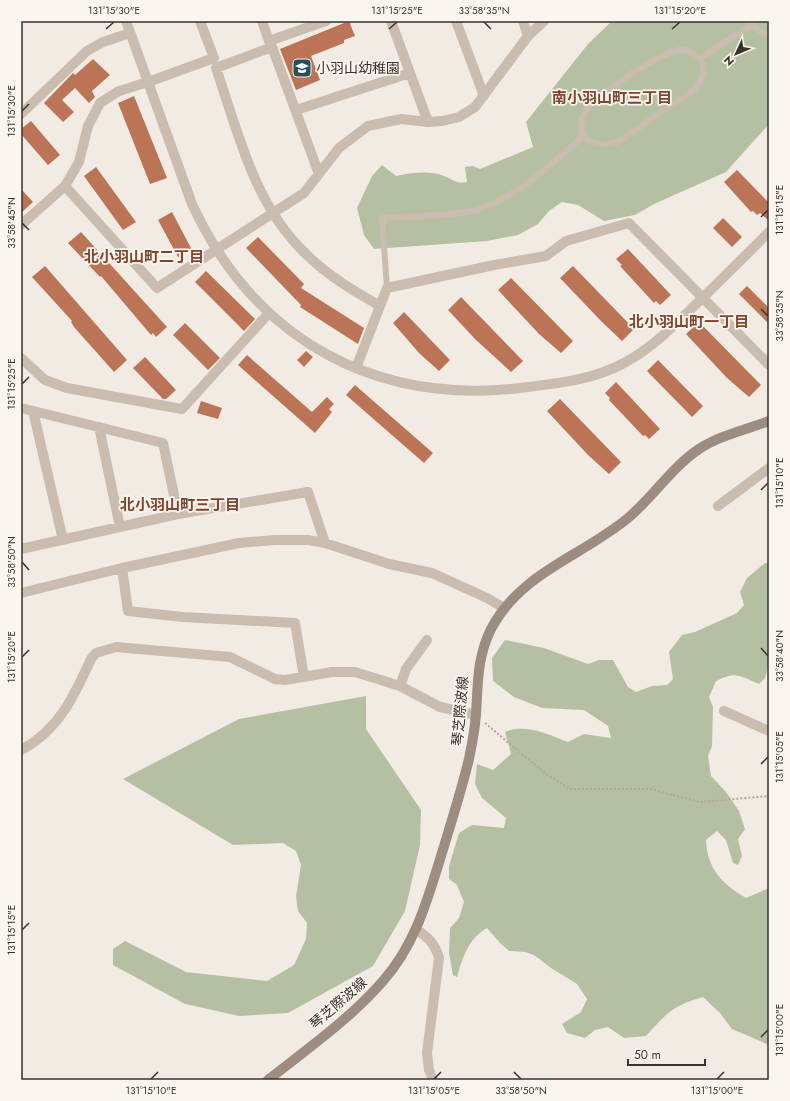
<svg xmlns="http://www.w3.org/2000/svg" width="790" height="1101" font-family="Jost,'Noto Sans JP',sans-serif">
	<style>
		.green { fill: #b5c0a3 }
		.building { fill: #bc7457 }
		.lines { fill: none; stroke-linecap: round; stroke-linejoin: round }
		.path { stroke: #b5a799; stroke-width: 2; stroke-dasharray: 2 2; stroke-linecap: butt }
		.service { stroke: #cabcaf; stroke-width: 6 }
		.minor { stroke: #cabcaf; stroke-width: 10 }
		.tertiary { stroke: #cabcaf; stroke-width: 10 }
		.secondary { stroke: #9d8c80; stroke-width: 10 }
		.ticks { fill: none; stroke: #39312c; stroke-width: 1.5 }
		.labels { text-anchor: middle; stroke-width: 3.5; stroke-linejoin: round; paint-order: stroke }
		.poi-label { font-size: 14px; fill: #39312c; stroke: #faf5ef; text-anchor: start }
		.street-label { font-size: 14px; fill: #39312c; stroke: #faf5ef }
		.neighbourhood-label { font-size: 15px; font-weight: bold; fill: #81442c; stroke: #faf5ef }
		.neatline { fill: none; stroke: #39312c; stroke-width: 1.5 }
		.ticks-label { font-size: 10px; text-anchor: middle; fill: #39312c }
	</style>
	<rect width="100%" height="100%" fill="#f2ebe3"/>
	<!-- green -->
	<path class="green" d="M612,21H769V124L726,172L654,204L635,215L604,221L578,205L562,202L549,211L538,224L518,235L487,241L374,249L364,235L357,208L372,176L382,165L396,176C410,173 429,170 444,176C455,180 454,184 467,182L465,167L473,166L480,169L533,147L526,122L588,44Z
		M765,563H769V665L765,678L759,684C739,675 736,671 716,681L709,697L713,707L712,746L708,756L711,776L726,792L739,811L745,829L738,839L742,856L738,865L733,863L726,840L717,831L706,840C707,868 722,884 746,898L769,888V1045L732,1029L720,1013L703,997C672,1006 667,1013 646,1036L624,1038L608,1027L595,1030L585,1038L567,1033L562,1024L581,1012L587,999L577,984L551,968L534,955L525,952L509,951L500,943L487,928C468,939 463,957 457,977L453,975L449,953L450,928L459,918L464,902L457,885L449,879V866L459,833L472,825L504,828L506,818L482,798L475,784L477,764L493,770L511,754L505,732C525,723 550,735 568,742L584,734L611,738L608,726L584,710L542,708L514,697L493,681L492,658L505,640L544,648L588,664L599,660H613L628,687L636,692L652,686L667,685L673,679L669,652L682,635L695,632L737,613L744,605L740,592L747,578Z
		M366,696V729L421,810L420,845L405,911L373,966L288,1013L239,1016L185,1004L113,965V949L125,941L186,972L267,981L294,965L306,939L307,923L298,911L296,896L301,865L296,851L283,843L233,845L123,779L239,719Z"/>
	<!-- building -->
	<path class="building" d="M349,21L355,36L344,40V43L311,56L320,80L296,90L280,49Z
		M93,59L110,75L92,91L95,97L89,103L75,88L62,100L74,112L63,122L44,103L73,73L75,75Z
		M134,96L167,178L150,184L118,103Z
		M31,121L60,155L48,165L21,134V129Z
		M96,167L136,222L123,230L84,176Z
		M737,170L769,203V221L760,213L757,215L753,211L751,212L724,182Z
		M21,189L33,202L21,213Z
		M172,212L192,250L178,257L158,220Z
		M723,218L742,237L732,247L713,228Z
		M81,232L167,327L156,337L153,333L151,335L101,276L100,277L68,243Z
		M258,237L304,284L301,288L364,328L358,344L300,307L301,305L246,248Z
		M628,249L671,295L660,305L656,301L654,303L620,266L622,265L616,259Z
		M45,266L127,360L114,372L74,327L71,322L72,321L32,277Z
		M573,266L634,329L622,341L601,321L560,278Z
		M206,271L255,319L244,331L195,282Z
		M511,278L573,341L561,353L539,334L498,290Z
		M747,286L769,308V324L739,294Z
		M461,297L523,361L511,372L475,339L448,310Z
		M404,312L450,360L439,371L419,353L393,323Z
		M699,322L761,385L749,397L727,378L686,334Z
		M185,323L220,358L208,370L173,335Z
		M306,351L313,357L304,367L297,360Z
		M247,355L312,412L327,397L334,404L329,409L332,412L315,433L238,365Z
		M145,357L176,390L166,399H163L133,368Z
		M658,360L703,406L692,417L647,371Z
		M616,382L660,429L649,439L645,435L643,436L609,400L610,398L605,393Z
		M355,385L433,453L424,463L346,395Z
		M560,399L621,462L609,474L588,455L547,411Z
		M201,401L222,408L218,419L197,413Z"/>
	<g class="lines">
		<!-- path -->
		<path class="path" d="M485,723L546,774L570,789H651L700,802L769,796"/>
		<!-- service -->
		<path class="service" d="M750,21C754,29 760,33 769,33
			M684,49C709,60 709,75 690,93C672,105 655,116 638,128C631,132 624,139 617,142C608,146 584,145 582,132C579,121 586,109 593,101C617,85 656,52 684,49Z
			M700,58L752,25
			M387,288L382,218C411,216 447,217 476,210C515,199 554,163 583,136"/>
		<!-- minor -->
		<path class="minor" d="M262,21L269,41L326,21
			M391,21L428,122
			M456,21L484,96
			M523,21L528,36
			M296,110L410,73
			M21,114L87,51L103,42L130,33
			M319,174L272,47L216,68C238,132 254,205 306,254C328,276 354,291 380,306
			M65,186L157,288L304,193L339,148L368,126L401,119L428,122L442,121L459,117L475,107L528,36L544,21
			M21,225L65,186L79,162L88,126L100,103L119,91L148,82L214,58L200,21
			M21,358L45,380L67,388L182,409L269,313
			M356,368L387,288L494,265L546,256L566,241L629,223L769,365
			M21,408L163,443L178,514
			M33,411L63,540
			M99,427L120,527
			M718,506L769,468
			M21,549L178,514L308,492L325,543
			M122,568L128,611L183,617L295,623L304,677
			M21,593L122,568L239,543L275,540H308L325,543L389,564L432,573L487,598L504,608
			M400,686L406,669L427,640
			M724,711L769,731
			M21,750C59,730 74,696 91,659L96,653L116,647L230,657L275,679L285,680L332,672H355L400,686L440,707L476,715
			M417,930C429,938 435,944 439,958L427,1053L429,1070L433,1080"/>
		<!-- tertiary -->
		<path class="tertiary" d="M126,21L192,204C256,342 378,407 528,387C561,383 595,379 624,363C649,350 668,331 688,312C715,286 742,259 769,232"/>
		<!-- secondary -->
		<path class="secondary" d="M268,1080C307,1049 350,1019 383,981C415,945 427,901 441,856C451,823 461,792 469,759C472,744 475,730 476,714C478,684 477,657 491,629C521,572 581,557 628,518C653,497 671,468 699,449C721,435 745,430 769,421"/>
	</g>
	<!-- ticks -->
	<path class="ticks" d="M484,22L491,29M106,29L114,22M389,29L397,22M672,29L680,22M22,111L29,104M761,217L768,210M22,223L29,230M761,309L768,316M22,384L29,377M761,490L768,483M22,562L29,570M761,648L768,656M22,657L29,650M761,764L768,757M22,930L29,923M761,1037L768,1030M514,1072L521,1079M151,1079L158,1072M434,1079L441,1072M717,1079L724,1072"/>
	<!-- icons -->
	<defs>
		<g id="school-square" transform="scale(1)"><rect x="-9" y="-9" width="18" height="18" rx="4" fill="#255258" stroke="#faf5ef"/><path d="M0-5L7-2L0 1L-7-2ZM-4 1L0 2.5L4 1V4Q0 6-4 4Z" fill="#fff"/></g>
	</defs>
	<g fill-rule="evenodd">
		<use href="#school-square" x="302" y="68"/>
	</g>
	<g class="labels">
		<!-- poi labels -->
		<g class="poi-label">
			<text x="316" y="73">小羽山幼稚園</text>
		</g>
		<!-- street labels -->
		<g class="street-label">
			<text transform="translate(460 711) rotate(-85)" y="5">琴芝際波線</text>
			<text transform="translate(338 1003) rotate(-41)" y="5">琴芝際波線</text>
		</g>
		<!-- neighbourhood labels -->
		<g class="neighbourhood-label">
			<text x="612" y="103">南小羽山町三丁目</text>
			<text x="144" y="262">北小羽山町二丁目</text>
			<text x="689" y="327">北小羽山町一丁目</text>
			<text x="180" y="510">北小羽山町三丁目</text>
		</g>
	</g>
	<!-- border -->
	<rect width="790" height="1101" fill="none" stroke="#faf5ef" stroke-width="44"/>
	<!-- north arrow -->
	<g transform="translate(736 54) rotate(226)" stroke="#faf5ef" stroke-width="3" paint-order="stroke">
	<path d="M0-3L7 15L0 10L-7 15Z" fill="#39312c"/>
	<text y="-6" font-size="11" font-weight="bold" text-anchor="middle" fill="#39312c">N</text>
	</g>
	<!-- scale -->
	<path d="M628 1059v6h77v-6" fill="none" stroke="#39312c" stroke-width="2"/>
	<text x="634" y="1059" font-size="12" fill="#39312c" stroke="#faf5ef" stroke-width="3" paint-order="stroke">50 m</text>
	<rect x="22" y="22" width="746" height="1057" class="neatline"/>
	<g class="ticks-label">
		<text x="114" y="14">131°15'30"E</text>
		<text x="397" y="14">131°15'25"E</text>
		<text x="484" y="14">33°58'35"N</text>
		<text x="680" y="14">131°15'20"E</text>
		<text transform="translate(11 111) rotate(-90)" y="4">131°15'30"E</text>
		<text transform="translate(779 210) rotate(-90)" y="4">131°15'15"E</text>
		<text transform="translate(11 223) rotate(-90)" y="4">33°58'45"N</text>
		<text transform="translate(779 316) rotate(-90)" y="4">33°58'35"N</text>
		<text transform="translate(11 384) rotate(-90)" y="4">131°15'25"E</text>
		<text transform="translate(779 483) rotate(-90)" y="4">131°15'10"E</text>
		<text transform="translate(11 562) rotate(-90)" y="4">33°58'50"N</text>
		<text transform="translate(779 656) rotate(-90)" y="4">33°58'40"N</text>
		<text transform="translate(11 657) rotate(-90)" y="4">131°15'20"E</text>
		<text transform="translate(779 757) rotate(-90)" y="4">131°15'05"E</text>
		<text transform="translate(11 930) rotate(-90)" y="4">131°15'15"E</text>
		<text transform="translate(779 1030) rotate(-90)" y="4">131°15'00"E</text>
		<text x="151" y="1094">131°15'10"E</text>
		<text x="434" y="1094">131°15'05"E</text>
		<text x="521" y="1094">33°58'50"N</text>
		<text x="717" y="1094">131°15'00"E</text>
	</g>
</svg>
